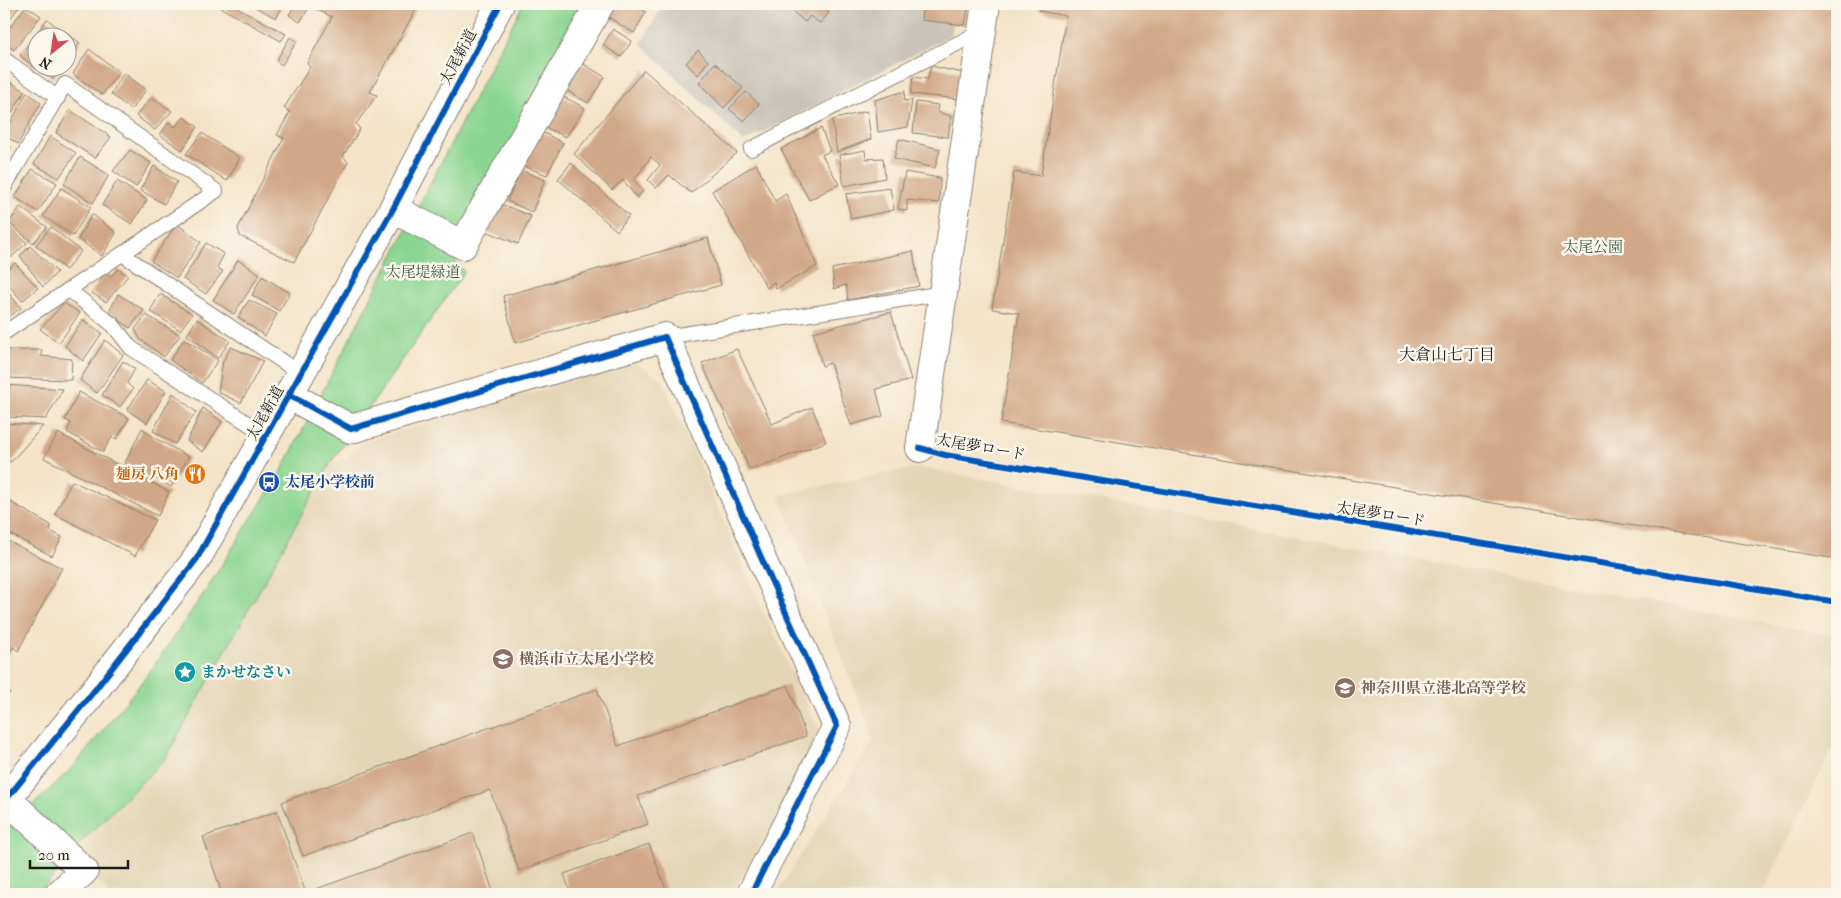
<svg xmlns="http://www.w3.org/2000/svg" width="1841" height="898" font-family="'IM FELL French Canon','Noto Serif JP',serif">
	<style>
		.built { fill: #e5d5b7 }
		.industrial { fill: #c9c3b8 }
		.green { fill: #8ad591; stroke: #537856 }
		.building { fill: #d1a887 }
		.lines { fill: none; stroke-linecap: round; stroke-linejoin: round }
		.service-casing { stroke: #888072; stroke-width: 16 }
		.minor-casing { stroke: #888072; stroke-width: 30 }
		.tertiary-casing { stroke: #888072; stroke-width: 30 }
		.service { stroke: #fff; stroke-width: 14 }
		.minor { stroke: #fff; stroke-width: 28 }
		.tertiary { stroke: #fff; stroke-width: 28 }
		.cycleway-casing { stroke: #fbf7ec; stroke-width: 9 }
		.cycleway { stroke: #0057b8; stroke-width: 6 }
		.labels { text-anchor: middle; stroke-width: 5; stroke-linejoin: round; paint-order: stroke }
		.street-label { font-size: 15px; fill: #1c1c1c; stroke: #fbf7ec }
		.park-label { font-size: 15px; fill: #425d45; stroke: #fbf7ec }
		.food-label { font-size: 15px; font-weight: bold; fill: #c56008; stroke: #fbf7ec; text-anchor: end }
		.transit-label { font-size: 15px; font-weight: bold; fill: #164399; stroke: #fbf7ec; text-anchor: start }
		.education-label { font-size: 15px; font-weight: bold; fill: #785e54; stroke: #fbf7ec; text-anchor: start }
		.culture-label { font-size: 15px; font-weight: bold; fill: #0d838f; stroke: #fbf7ec; text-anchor: start }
		.neighbourhood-label { font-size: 16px; fill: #1c1c1c; stroke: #fbf7ec }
	</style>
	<rect width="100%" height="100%" fill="#fbf7ec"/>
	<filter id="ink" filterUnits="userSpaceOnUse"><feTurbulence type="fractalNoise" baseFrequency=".02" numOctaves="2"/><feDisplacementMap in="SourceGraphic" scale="10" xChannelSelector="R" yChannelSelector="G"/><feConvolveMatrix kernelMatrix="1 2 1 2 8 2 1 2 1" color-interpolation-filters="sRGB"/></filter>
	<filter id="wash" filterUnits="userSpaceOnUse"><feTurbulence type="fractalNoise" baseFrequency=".0096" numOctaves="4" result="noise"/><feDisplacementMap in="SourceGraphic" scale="20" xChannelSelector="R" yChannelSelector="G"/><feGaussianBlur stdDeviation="1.12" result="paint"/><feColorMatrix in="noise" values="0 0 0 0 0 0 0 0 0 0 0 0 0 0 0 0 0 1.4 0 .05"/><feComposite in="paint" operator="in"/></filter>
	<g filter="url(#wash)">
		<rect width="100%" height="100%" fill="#f4e3c8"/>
		<!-- built -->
		<path class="built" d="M634,363L662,379L749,580L822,737L731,894H108L104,886L66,857L165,759L330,464L348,458L362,442Z
			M918,467L1837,636V739L1762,894H776L874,740L779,495Z"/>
		<!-- industrial -->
		<path class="industrial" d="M663,4H957L951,35L744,142L641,44Z"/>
		<!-- green -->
		<path class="green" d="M523,4H590L453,257L464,272L330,464L165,759L66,857L56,875L37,894H4V833L75,765L146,677L206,590L282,470Z"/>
		<g id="blocks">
			<!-- building -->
			<path class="building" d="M4,4H21L4,27Z
				M214,4H231L286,34L281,41Z
				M250,4H284L276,18Z
				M295,4H419L370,92L377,95L356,124L360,129L343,156L348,162L294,262L240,236L238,228L284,138L277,135L290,112L284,108L310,67L307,63L332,17L310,6L300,22L289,15Z
				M610,4H632L646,12L634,33L603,14Z
				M784,4H823L821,7L829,13L820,23L810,16L805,22Z
				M923,4H969L965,25L921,20Z
				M1040,4H1837V559L1001,423L1019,313L992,309L1014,172L1041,176L1066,16L1039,11Z
				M26,6L41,16L14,50L4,42V35Z
				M47,19L61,30L56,38H38V65L35,68L20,55Z
				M613,29L632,41L621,57L603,45Z
				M66,33L80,43L68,59V38H62Z
				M290,37L297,41L282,65L276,61Z
				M89,49L119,72L102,95L73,74Z
				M698,50L708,61L698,75L686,63Z
				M577,60L605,77L588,103L561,87Z
				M715,63L743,88L724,108L699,83Z
				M931,66L963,73L959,99L911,94L913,77L928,79Z
				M39,68H61L53,79Z
				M644,70L737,153L691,193L669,175L656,188L648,180L660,165L651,157L634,180L643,191L637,198L623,180L612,190L574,154Z
				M124,73L146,90L131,110L111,94Z
				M9,81L25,91L4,126V89Z
				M905,91L904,101L912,100L908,127L878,132L875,100Z
				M27,92L41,103L18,144L4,135Z
				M746,92L759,104L744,121L729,109Z
				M560,95L585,108L566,137L542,126Z
				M152,97L172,111L155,130L136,116Z
				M916,102L938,105L937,112L951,116L948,137L913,133Z
				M70,110L111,137L95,158L56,133Z
				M867,111L871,139L837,152L832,120Z
				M184,117L198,127L182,150L160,135L169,122L175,127Z
				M821,128L830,151L822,155L839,184L809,200L781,149Z
				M538,130L563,143L547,175L523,166Z
				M202,133L240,158L227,181L186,154Z
				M50,136L76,153L59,178L34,164Z
				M899,139L940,149L935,168L894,159Z
				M4,143L11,147L4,161Z
				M130,150L151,163L136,187L113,171Z
				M865,150L866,159L883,158L885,178L844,186L839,155Z
				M80,157L109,175L93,203L64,184Z
				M571,163L629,216L617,231L558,179Z
				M756,164L775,201L786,194L817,266L776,289L774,282L767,288L712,191Z
				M154,166L177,182L164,204L140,190Z
				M32,169L57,183L38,212L15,197Z
				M521,170L545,180L532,212L507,201Z
				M905,172L940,178L939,203L907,200V211L898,209Z
				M117,181L147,200L132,224L102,205Z
				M61,188L91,207L73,236L43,216Z
				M890,188L894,210L851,219L846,194Z
				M498,203L531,216L518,244L486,231Z
				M20,207L47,227L33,243L9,223Z
				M92,214L116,233L102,256L78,239Z
				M4,222L27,243L4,264Z
				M177,224L201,242L177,278L151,261Z
				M51,227L81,251L66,270L36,245Z
				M708,238L721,285L515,343L503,296Z
				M206,243L224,254L217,268L223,271L206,294L183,279Z
				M30,246L57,272L43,287L20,256Z
				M913,251L919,286L848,300L846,285L834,289L832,269Z
				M238,260L260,274L234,314L213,300Z
				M15,263L38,288L22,301L4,279V272Z
				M118,269L128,276L106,302L92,293L105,273L111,276Z
				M262,276L290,293L279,311L252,295Z
				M4,287L21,308L4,320Z
				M118,294L144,310L130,328L109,312Z
				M160,294L192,314L180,330L150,311Z
				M249,300L277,314L265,336L238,317Z
				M64,303L80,313L59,343L40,329Z
				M891,312L911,380L876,389L883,416L851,425L830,363L822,366L813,332Z
				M146,315L180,335L164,357L140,339L135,329Z
				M197,319L230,341L218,358L187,335Z
				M83,320L102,333L83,361L65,346Z
				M184,339L218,360L202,383L170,360Z
				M105,340L123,355L97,393L80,380Z
				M231,347L263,361L241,403L218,392L223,361Z
				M737,349L772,424L812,407L826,442L750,470L702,363Z
				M5,350H42L41,356L72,359L71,380L4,378Z
				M123,361L135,369L127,383L133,389L120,407L102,395Z
				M147,380L166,391L147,423L127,410Z
				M6,385L63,389L46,419L6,417Z
				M79,392L129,418L117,439L112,437L103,452L67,432L71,423L65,420Z
				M173,393L196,412L175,444L153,431Z
				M203,408L222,422L203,452L187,441Z
				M6,423L43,426L11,462L4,458Z
				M142,428L155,438L189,457L171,487L125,463Z
				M58,433L169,492L158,516L44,458Z
				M72,481L155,520L135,556L55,514Z
				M5,499L51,525L50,531L62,537L52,556L4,531V502Z
				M4,539L62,568L18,651L13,647L4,663Z
				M4,685L10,692L4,699Z
				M788,685L806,736L638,796L648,824L519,871L490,790L303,856L282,802L597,689L618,746Z
				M277,811L306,894H222L203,837Z
				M473,833L494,894H318L316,889Z
				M649,844L667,892L660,894H571L564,874Z"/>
		</g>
	</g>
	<g filter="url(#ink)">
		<use href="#blocks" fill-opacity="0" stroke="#888072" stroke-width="1"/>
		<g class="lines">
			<!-- service casing -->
			<g class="service-casing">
				<path id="service" d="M4,59L58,98
					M751,149L982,31
					M4,188L65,84L216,191L4,333
					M122,254L301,374
					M69,290L113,325L131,348L266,435
					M665,337L944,293"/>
			</g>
			<!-- minor casing -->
			<g class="minor-casing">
				<path id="minor" d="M393,209L463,245L600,4
					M289,395L351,429L665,337L767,571L837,726L751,894
					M920,448L986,4
					M7,799L84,871L59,894"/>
			</g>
			<!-- tertiary casing -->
			<g class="tertiary-casing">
				<path id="tertiary" d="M4,802L94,691L196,560L393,209L500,4"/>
			</g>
			<!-- service -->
			<use href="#service" class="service"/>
			<!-- minor -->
			<use href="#minor" class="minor"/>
			<!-- tertiary -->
			<use href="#tertiary" class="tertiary"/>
			<!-- cycleway casing -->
			<g class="cycleway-casing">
				<path id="cycleway" d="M289,395L351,429L665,337L767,571L837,726L751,894
					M920,448L945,455L1837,602
					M4,802L94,691L196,560L393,209L500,4"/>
			</g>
			<!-- cycleway -->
			<use href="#cycleway" class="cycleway"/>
		</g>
	</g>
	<!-- icons -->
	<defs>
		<g id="restaurant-disc" transform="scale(1.125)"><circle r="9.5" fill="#e8710a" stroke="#fbf7ec"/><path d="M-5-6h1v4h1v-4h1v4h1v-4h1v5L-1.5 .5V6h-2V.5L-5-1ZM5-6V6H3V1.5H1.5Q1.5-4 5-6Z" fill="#fff"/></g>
		<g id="bus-disc" transform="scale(1.125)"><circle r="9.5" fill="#1a4fb4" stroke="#fbf7ec"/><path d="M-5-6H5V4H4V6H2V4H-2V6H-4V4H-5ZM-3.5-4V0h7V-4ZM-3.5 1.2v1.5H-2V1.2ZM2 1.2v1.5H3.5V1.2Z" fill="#fff"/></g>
		<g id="school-disc" transform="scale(1.125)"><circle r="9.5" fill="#8d6e63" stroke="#fbf7ec"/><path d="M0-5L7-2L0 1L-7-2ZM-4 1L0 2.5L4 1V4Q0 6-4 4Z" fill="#fff"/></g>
		<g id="sight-disc" transform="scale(1.125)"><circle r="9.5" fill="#0f9aa8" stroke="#fbf7ec"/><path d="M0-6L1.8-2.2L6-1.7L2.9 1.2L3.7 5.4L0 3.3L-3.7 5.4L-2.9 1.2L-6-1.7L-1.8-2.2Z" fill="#fff"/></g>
	</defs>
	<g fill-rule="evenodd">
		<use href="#restaurant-disc" x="195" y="474"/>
		<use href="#bus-disc" x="269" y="482"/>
		<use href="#school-disc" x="503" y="659"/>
		<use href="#sight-disc" x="185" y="672"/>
		<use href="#school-disc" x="1345" y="688"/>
	</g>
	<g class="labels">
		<!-- street labels -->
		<g class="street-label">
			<text transform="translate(458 57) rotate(-62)" y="5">太尾新道</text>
			<text transform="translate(265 413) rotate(-61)" y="5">太尾新道</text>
			<text transform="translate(981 447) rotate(10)" y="5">太尾夢ロード</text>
			<text transform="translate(1381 514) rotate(9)" y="5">太尾夢ロード</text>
		</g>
		<!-- park labels -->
		<g class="park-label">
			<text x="1593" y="252">太尾公園</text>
			<text x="423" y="277">太尾堤緑道</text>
		</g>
		<!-- food labels -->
		<g class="food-label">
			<text x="179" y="479">麺房 八角</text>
		</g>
		<!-- transit labels -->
		<g class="transit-label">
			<text x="285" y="487">太尾小学校前</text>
		</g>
		<!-- education labels -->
		<g class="education-label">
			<text x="519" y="664">横浜市立太尾小学校</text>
			<text x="1361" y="693">神奈川県立港北高等学校</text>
		</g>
		<!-- culture labels -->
		<g class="culture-label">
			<text x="201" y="677">まかせなさい</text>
		</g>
		<!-- neighbourhood labels -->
		<g class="neighbourhood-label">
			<text x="1447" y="360">大倉山七丁目</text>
		</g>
	</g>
	<!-- margin -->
	<rect width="1841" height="898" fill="none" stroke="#fbf7ec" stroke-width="20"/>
	<!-- north arrow -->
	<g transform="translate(52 52) rotate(210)"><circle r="24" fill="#fbf7ec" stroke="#a29f99"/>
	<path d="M0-4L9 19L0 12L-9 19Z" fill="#d1495b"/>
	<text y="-8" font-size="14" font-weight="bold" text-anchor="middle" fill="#1c1c1c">N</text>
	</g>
	<!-- scale -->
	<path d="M30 860v8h98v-8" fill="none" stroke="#1c1c1c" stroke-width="2.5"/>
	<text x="38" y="860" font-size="15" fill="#1c1c1c" stroke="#fbf7ec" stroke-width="4" paint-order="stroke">20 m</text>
</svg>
